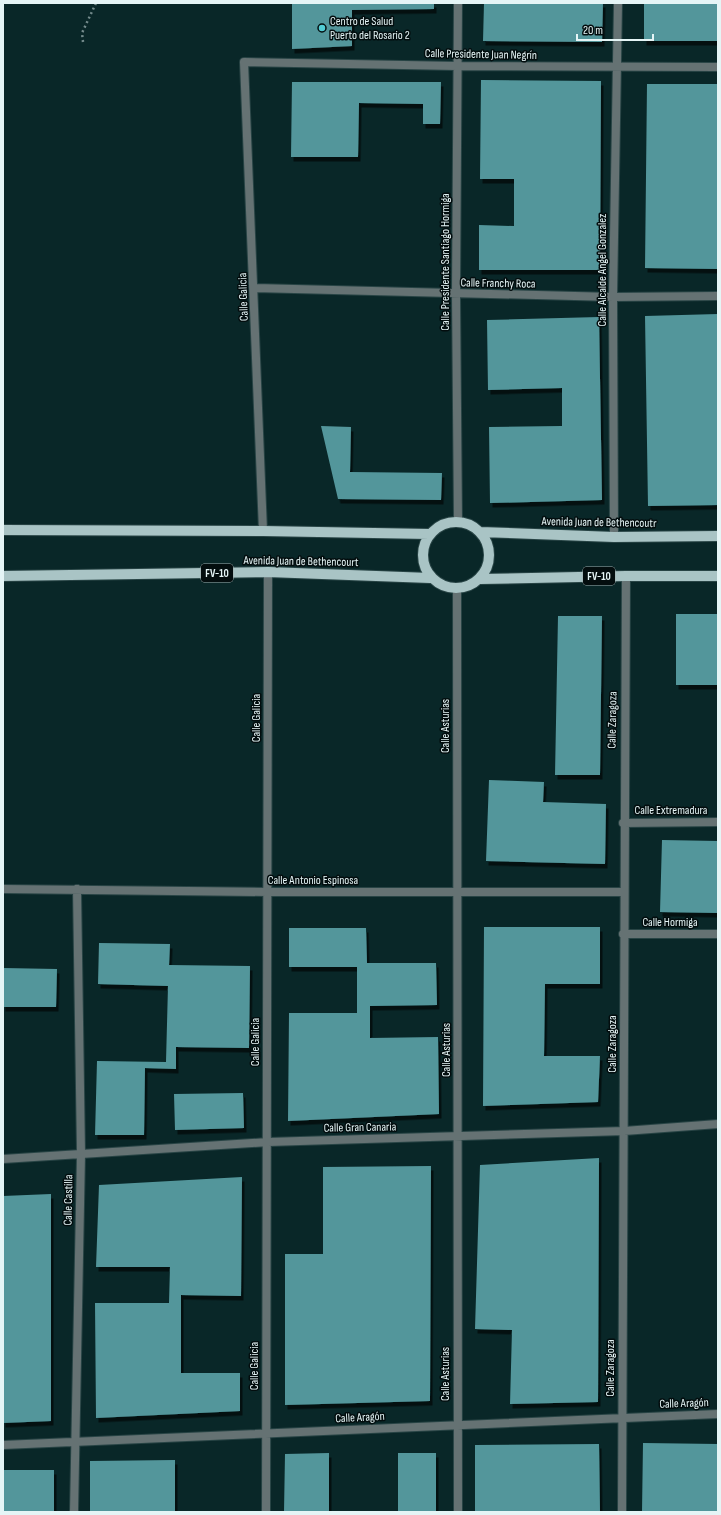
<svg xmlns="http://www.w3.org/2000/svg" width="721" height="1515" font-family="'Sofia Sans Condensed',sans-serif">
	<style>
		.building { fill: #53969b; filter: url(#shadow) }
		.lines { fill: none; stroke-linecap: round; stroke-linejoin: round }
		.street-casing { stroke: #284445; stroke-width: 10 }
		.primary-casing { stroke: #284445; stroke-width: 12 }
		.path { stroke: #748b8c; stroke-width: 2.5; stroke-dasharray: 2 3; stroke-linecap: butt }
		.street { stroke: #657273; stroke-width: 8 }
		.primary { stroke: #a9c4c5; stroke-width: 10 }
		.poi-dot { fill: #51ccd3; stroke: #030d0e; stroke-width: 1.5 }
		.labels { text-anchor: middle; stroke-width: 3; stroke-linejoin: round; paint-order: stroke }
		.shield { fill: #030d0e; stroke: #a1afb0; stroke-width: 1 }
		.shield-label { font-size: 11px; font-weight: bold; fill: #e5f5f6 }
		.poi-label { font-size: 12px; fill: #e5f5f6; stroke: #030d0e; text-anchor: start }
		.street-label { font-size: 12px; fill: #e5f5f6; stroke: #030d0e }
	</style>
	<defs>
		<filter id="shadow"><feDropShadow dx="2.5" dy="4.5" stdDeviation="0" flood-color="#0009"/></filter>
	</defs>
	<rect width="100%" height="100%" fill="#092728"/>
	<!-- building -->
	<path class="building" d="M292,3H434V9L352,10V46L292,49Z
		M484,3H603L602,42L483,41Z
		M644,3H718V41H644Z
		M481,80L601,81L600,270H479V225L514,226V179H480Z
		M292,82H441L440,124H423V104L359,103L358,157H291Z
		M647,84H718V269L645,268Z
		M718,314V505L648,506L645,316Z
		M599,317L602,500L490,503L489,427L562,426V388L488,390L487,320Z
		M321,426L351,427L350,472L442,473L441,500L338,499Z
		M676,614H718V685H676Z
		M558,616H602L600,775H555Z
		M489,780L544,782L543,802L606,804L605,864L486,861Z
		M662,840L718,841V913L660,912Z
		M484,927H600V984H545L544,1056H600L598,1102L483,1106Z
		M289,928H366L367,963H436L437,1005L370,1006V1038L438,1037L439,1114L288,1121L289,1013H357V967H289Z
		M99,943L170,944L169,965L250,966L249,1048L176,1047V1069L145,1068L144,1135H95L97,1061L166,1062L168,986L98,984Z
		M3,968L57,969L56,1007H3Z
		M243,1093L244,1128L175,1130L174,1094Z
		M599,1158L598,1402L510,1404L512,1330L475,1329L480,1165Z
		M431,1166L430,1401L285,1405V1254H323V1167Z
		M242,1177L241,1296L181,1295V1373H240V1411L96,1418L95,1303H169L170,1267H96L99,1185Z
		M51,1194V1421L3,1423V1196Z
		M643,1443L718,1444V1512H642Z
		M599,1444L600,1512H475V1445Z
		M329,1453V1512H284L285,1454Z
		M398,1453H436V1512H398Z
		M175,1460V1512H90V1461Z
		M3,1470H54V1512H3Z
		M232,1511H245L244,1512H232Z"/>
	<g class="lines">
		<!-- street casing -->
		<g class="street-casing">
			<path id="street" d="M458,3L456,294L458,522
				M255,288L613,297L718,296
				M263,531L244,62L457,66L718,67
				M614,537L613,297L618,3
				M457,589L458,1512
				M623,823L718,822
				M3,889L267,892H623
				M623,934H718
				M3,1159L268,1142L624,1131L718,1124
				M3,1445L718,1414
				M74,1512L81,1154L77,889
				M266,1512L268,572
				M622,1512L626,576"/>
		</g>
		<!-- primary casing -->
		<g class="primary-casing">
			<path id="primary" d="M423 555a33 33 0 1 1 66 0a33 33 0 1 1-66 0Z
				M3,530L263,531L429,534
				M480,532L614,537L718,536
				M3,576L268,572L430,578
				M480,579L626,576H718"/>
		</g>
		<!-- path -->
		<path class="path" d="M83,42L82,33L96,3"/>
		<!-- street -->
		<use href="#street" class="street"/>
		<!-- primary -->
		<use href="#primary" class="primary"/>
	</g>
	<!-- markers -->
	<circle class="poi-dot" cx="322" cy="28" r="4"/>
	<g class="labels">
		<!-- shield labels -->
		<g class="shield">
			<rect x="201" y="564" width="32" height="18" rx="3"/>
			<rect x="583" y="567" width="32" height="18" rx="3"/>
		</g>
		<g class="shield-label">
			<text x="217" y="577">FV-10</text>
			<text x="599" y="580">FV-10</text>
		</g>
		<!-- poi labels -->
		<g class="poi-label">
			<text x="330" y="25">Centro de Salud<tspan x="330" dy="14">Puerto del Rosario 2</tspan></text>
		</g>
		<!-- street labels -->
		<g class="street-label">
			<text transform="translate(481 54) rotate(1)" y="4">Calle Presidente Juan Negrín</text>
			<text transform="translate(445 262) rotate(-90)" y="4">Calle Presidente Santiago Hormiga</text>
			<text transform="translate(602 270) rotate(-90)" y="4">Calle Alcalde Angel Gonzalez</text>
			<text transform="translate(498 283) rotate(1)" y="4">Calle Franchy Roca</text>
			<text transform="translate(243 297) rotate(-92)" y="4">Calle Galicia</text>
			<text transform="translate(599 522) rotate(1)" y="4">Avenida Juan de Bethencoutr</text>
			<text transform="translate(301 561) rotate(1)" y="4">Avenida Juan de Bethencourt</text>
			<text transform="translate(256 718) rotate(-90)" y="4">Calle Galicia</text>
			<text transform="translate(612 720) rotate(-89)" y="4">Calle Zaragoza</text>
			<text transform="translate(445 726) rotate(-90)" y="4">Calle Asturias</text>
			<text x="671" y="814">Calle Extremadura</text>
			<text x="313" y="884">Calle Antonio Espinosa</text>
			<text x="670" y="926">Calle Hormiga</text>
			<text transform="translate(255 1042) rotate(-90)" y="4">Calle Galicia</text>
			<text transform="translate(612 1044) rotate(-90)" y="4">Calle Zaragoza</text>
			<text transform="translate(446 1050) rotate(-90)" y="4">Calle Asturias</text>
			<text transform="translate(360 1127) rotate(-1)" y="4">Calle Gran Canaria</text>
			<text transform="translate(68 1200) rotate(-89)" y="4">Calle Castilla</text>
			<text transform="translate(254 1366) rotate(-90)" y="4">Calle Galicia</text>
			<text transform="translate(610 1368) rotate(-90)" y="4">Calle Zaragoza</text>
			<text transform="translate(445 1374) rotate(-90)" y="4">Calle Asturias</text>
			<text transform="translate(684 1403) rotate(-2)" y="4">Calle Aragón</text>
			<text transform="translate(360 1417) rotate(-3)" y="4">Calle Aragón</text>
		</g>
	</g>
	<!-- border -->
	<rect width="721" height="1515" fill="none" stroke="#e5f5f6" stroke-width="8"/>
	<!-- scale -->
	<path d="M577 34v6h76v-6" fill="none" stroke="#e5f5f6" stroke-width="2"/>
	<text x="583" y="34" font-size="12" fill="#e5f5f6" stroke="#030d0e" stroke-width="3" paint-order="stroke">20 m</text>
</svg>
